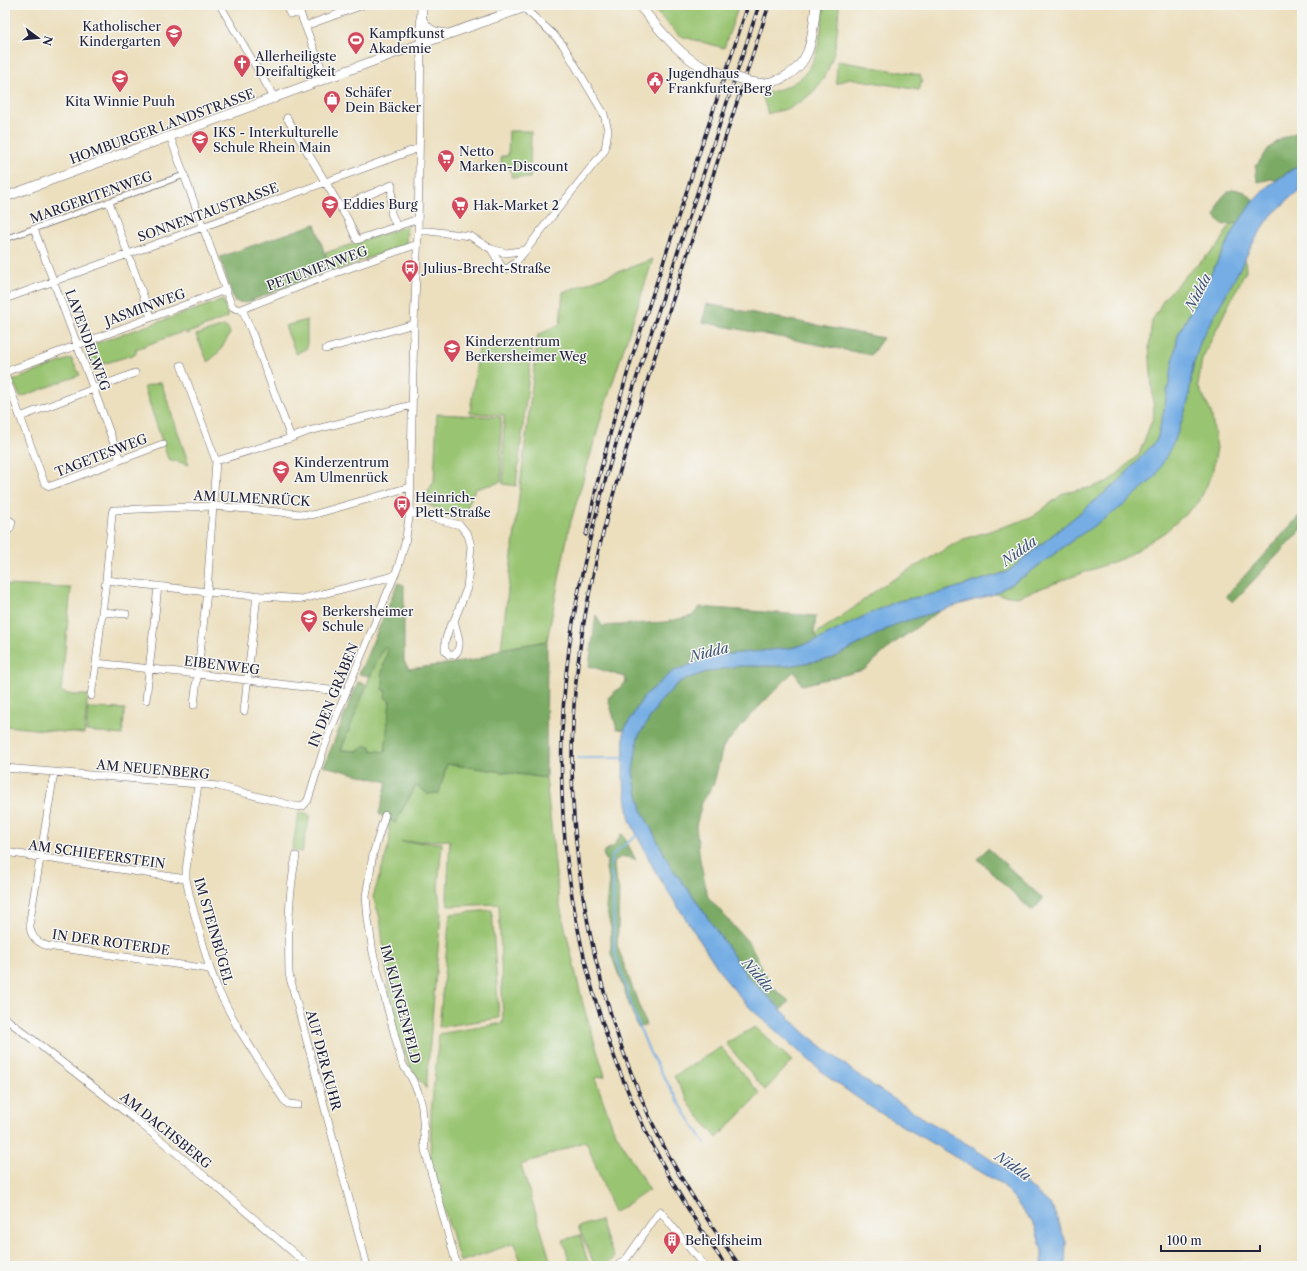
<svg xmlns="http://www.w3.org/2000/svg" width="1307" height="1271" font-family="'Libre Caslon Text',serif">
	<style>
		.green { fill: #99c471; stroke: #5e7356 }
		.forest { fill: #7aaa63; stroke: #4e664f }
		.water { fill: #74ade4; stroke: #4b6890 }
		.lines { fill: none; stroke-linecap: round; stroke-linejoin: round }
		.stream { stroke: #74ade4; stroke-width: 2 }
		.pedestrian-casing { stroke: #696469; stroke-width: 7 }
		.minor-casing { stroke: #696469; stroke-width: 8 }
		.tertiary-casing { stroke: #696469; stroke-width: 10 }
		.pedestrian { stroke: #fff; stroke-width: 5.5 }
		.minor { stroke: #fff; stroke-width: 7 }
		.tertiary { stroke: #fff; stroke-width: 9 }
		.rail-casing { stroke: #22223b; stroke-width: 3.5 }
		.rail { stroke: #f6f6f2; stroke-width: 2; stroke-dasharray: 6; stroke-linecap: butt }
		.tertiary-bridge-casing { stroke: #696469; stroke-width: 10; stroke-linecap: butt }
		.tertiary-bridge { stroke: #fff; stroke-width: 9 }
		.labels { text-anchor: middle; stroke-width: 3; stroke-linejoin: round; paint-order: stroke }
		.poi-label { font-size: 13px; fill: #22223b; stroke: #f6f6f2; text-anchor: start }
		.street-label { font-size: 13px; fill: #22223b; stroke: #f6f6f2 }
		.water-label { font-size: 14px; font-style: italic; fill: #3f5376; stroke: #f6f6f2 }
	</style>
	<rect width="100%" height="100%" fill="#f6f6f2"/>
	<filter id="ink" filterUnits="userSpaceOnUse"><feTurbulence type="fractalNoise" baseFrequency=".025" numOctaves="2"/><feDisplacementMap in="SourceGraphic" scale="8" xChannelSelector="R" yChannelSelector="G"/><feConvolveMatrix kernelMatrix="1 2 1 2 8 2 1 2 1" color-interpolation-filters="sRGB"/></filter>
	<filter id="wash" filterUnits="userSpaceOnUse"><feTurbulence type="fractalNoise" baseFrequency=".012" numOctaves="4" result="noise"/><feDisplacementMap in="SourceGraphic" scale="16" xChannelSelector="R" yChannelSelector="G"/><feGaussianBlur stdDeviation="0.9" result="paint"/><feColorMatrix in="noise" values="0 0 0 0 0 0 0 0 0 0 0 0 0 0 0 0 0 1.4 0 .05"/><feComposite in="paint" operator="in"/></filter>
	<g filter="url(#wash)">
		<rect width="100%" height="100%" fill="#ecdfbe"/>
		<!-- green -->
		<path class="green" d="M649,5H739L724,48L680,36Z
			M824,5H839C837,49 833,90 786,109C781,111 774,111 768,114L762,94C818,83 818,54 824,5Z
			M837,61L920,75L922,81L919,90L849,78L836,84Z
			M509,131H531L530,178L511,177V168H501V156H508Z
			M1238,223L1178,335L1163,415L1157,440L1118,482L1007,572L939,593L898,601L856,620L818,640L817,636L814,635L852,609L882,586L961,540L1031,518L1064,493L1093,487L1111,480L1139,454L1154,415L1149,346L1152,321L1164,299L1184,277L1220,244L1230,224Z
			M407,226L406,244L331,272L325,253Z
			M1245,258L1246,271L1225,312L1202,359L1198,386L1211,412L1217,448L1212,474L1199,502L1165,532L1124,558L1017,597L994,594L1026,575L1073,540L1175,440L1188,402L1193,366L1201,340Z
			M653,259L602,415L569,528L547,641L501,649L538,335L560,324L563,292Z
			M223,300L228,317L186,334L185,331L136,349V354L93,367L85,347Z
			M307,320V348L296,354L285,326Z
			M224,326L229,330L230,334L219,352L208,362L196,335Z
			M533,341L516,486L503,484L504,415L470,413L479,347Z
			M71,358L80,375L21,397L12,381Z
			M161,382L189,465L168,459L144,387Z
			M437,414L501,417V482L475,489L462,519L422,502L434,481Z
			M5,585L71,588L61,692L73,695H88L84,734L5,726Z
			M384,647L389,649L385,659L383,690C396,696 387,740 385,752L370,750L371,746L358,751L341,750L370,676Z
			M88,708L125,709L122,735L86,731Z
			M447,764L546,778L559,902L584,1008L605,1076L595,1078L613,1128L649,1190L614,1213L586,1141L521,1165L552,1266H522L515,1243L460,1262L430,1163L431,1113L439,1034L503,1023L499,904L448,906L447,898L450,840L401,842L442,843L438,887L441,914L426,1089L410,1067L397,1034L386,969L380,918L373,897L390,842L388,819L395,823L416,785Z
			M299,812L310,815L302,852L292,850Z
			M492,910L499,1018L439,1027L450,914Z
			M755,1027L792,1061L765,1090L726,1043Z
			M721,1047L760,1094L717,1138L692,1108L674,1076Z
			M600,1220L614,1258L605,1266H595L578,1227Z
			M580,1235L589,1266H571L563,1240Z"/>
		<!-- forest -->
		<path class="forest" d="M1295,133L1302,134V163L1276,180L1271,179L1258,182L1256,175V166L1269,148L1282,138Z
			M1234,189L1245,192L1254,200L1238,223L1222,225L1215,216C1220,201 1219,196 1234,189Z
			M315,224L330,270L245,303L234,301L220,257Z
			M707,304L883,338L871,355L702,322Z
			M1302,513V529L1233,602L1226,596Z
			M398,583L404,585V661L409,669L476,660L501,649L547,641L546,778L447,764L439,793L428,794L416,785L395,823L379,814L387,782L324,766L358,682L367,685L341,750L358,751L364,746H371V750L385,752L390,700L385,698L386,691L383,690V678L381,676L388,649L384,647L370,676L359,674Z
			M700,607L816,616L814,635L817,636L818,640L791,648L711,656L644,696L624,730L617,729L608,698L626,682L625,677L589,666L596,615L602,626L665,622L692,616Z
			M944,608L893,644L864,670L802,685L794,671L748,718L723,747L714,783L702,803L696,826L700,860L708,897L750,944L772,987L789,1001L781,1010L747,976L695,899L671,867L643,813L635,784L633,772L638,737L659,703L679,682L706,672L736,666H788L833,658L896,624Z
			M622,833L636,860C627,856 621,855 614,862L615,877L619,889L618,930L617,945L646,1025L638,1028L611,954V928L606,908L609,880L606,869L607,862L603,854L606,850L614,846Z
			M988,848L1043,899L1032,911L978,859Z"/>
		<!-- water -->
		<path class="water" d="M1302,163V190L1292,196L1270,217L1253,243L1236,276L1201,340L1193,366L1188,402L1175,440L1155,477L1123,506L1073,540L1026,575L994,594L896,624L833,658L788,666H736L706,672L679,682L659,703L638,737L633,772L635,784L643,813L671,867L695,899L747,976L806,1034L866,1081L928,1121L972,1147L1027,1184L1052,1206L1066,1242L1065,1266H1042V1251L1035,1226L1003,1185L872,1108L828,1077L750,1008L725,979L689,924L655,871L630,821L623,778L624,730L644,696L672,672L711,656L791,648L818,640L856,620L898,601L939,593L1007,572L1118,482L1157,440L1163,415L1178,335L1238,223L1251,204L1268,186Z"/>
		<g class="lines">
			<!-- stream -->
			<path class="stream" d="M578,758H625
				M638,835L619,849L612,856L610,866L613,885L614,950L635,1016L650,1053L686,1114L705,1143"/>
		</g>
	</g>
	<g filter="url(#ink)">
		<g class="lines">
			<!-- pedestrian casing -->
			<g class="pedestrian-casing">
				<path id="pedestrian" d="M5,239L184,175"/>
			</g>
			<!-- minor casing -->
			<g class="minor-casing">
				<path id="minor" d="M220,5L275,99
					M286,5L290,14H300
					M297,5L321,67
					M305,26L363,5
					M287,118L348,220L357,240L418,219
					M170,136L229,299C232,307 234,310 242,309L324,277L418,244
					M109,202L151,317
					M340,207L392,185L391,213L397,227
					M34,229L120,460
					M418,231H429L470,236L491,249L502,267L505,269L508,268L515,263L526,250
					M491,249L506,253L526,250L549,220L605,150L608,130L604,114L563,45L553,34L524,8
					M5,299L419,148
					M242,309L251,330L291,438L309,431L412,405
					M326,349L414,324
					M181,365L216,461L291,438
					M5,372L225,290
					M5,375L44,482L47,485L51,486L163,444
					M20,417L135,373
					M410,512L460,525L468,535L471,546L467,588L454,621L450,626L445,641V650L449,655H454C464,648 457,632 454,621
					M5,517L12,522L10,529L5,531
					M394,576L302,599L207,592L106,580L112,514L113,510H116L214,506L312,515L410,487
					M106,580L96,663L197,674L346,692
					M102,612L126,614
					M91,696L96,663
					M146,700L158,586
					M194,705L207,592L216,461
					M244,711L257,595
					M5,768L198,784L218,786L298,807L303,806L308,800L323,751L331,729L398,567L405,543L410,512L414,324L418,231L421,44
					M54,773L30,920C29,934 34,941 47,946L210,969
					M198,784L186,870V879L190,898L210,969L219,992L237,1026L284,1100L288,1104L298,1105
					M385,815L373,854L366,896L368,919L373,953L402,1063L412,1079L418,1092L422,1106L425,1150L457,1266
					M5,852L186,879
					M296,856C288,895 288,934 289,974L367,1266
					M5,1018L136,1120L202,1174L309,1266
					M617,1266L627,1258L660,1211L704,1266"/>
			</g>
			<!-- tertiary casing -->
			<g class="tertiary-casing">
				<path id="tertiary" d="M639,5C657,26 679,56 705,68
					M421,18C429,31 432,32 447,34
					M421,44L422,5
					M750,82C774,87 799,74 808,51C813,37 814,20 816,5
					M5,197L395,53L531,5"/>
			</g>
			<!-- pedestrian -->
			<use href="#pedestrian" class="pedestrian"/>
			<!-- minor -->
			<use href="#minor" class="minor"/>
			<!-- tertiary -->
			<use href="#tertiary" class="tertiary"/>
			<!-- rail casing -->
			<g class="rail-casing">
				<path id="rail" d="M586,535L597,484L614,419L633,354L748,5
					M726,1266C596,1085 540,870 569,649C584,537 620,428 655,321C690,216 724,110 759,5
					M740,1266C706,1219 674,1171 650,1118C586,976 559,818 578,663C590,564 620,468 650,372C688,249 729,127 769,5"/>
			</g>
			<!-- rail -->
			<use href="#rail" class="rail"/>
			<!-- tertiary-bridge casing -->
			<g class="tertiary-bridge-casing">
				<path id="tertiary-bridge" d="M705,68L750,82"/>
			</g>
			<!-- tertiary-bridge -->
			<use href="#tertiary-bridge" class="tertiary-bridge"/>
		</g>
	</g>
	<!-- icons -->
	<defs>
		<g id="school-pin" transform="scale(0.9)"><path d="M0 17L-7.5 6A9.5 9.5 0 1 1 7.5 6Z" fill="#d1495b" stroke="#f6f6f2"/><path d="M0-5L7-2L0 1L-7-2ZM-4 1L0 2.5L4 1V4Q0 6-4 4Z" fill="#fff"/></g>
		<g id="stadium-pin" transform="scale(0.9)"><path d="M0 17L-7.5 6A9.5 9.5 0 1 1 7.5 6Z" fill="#d1495b" stroke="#f6f6f2"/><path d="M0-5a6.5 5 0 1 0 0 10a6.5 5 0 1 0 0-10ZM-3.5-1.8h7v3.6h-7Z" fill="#fff"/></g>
		<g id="church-pin" transform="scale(0.9)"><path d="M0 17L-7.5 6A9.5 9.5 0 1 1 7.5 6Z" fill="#d1495b" stroke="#f6f6f2"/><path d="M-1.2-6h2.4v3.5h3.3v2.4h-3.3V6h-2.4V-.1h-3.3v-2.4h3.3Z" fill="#fff"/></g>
		<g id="civic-pin" transform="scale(0.9)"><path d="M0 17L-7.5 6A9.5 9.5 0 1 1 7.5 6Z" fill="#d1495b" stroke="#f6f6f2"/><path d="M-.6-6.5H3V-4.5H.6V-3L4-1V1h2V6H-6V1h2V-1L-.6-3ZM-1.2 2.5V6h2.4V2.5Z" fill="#fff"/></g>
		<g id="shop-pin" transform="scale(0.9)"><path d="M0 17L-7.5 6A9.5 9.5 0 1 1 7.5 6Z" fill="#d1495b" stroke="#f6f6f2"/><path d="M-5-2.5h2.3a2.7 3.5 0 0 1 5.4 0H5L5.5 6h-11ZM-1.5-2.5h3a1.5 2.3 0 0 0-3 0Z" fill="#fff"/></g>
		<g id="supermarket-pin" transform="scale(0.9)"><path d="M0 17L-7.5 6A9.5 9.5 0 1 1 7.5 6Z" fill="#d1495b" stroke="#f6f6f2"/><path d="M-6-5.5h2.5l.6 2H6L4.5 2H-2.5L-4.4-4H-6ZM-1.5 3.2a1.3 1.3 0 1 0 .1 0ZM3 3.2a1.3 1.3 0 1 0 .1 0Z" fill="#fff"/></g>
		<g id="bus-pin" transform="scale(0.9)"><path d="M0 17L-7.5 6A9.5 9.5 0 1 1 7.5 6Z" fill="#d1495b" stroke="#f6f6f2"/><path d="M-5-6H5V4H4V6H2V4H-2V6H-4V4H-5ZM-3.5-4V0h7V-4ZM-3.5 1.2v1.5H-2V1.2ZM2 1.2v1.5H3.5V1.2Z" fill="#fff"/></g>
		<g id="building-pin" transform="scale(0.9)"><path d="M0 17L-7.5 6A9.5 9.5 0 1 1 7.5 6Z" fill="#d1495b" stroke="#f6f6f2"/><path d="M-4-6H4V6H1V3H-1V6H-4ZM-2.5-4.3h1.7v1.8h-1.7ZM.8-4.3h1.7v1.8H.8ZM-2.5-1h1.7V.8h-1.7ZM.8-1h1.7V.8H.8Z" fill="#fff"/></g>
	</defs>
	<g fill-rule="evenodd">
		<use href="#school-pin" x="174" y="33"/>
		<use href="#stadium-pin" x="356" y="40"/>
		<use href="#church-pin" x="242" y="63"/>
		<use href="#school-pin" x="120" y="78"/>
		<use href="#civic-pin" x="655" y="80"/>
		<use href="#shop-pin" x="332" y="99"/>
		<use href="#school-pin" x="200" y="139"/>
		<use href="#supermarket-pin" x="446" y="158"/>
		<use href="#school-pin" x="330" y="204"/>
		<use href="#supermarket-pin" x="460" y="205"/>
		<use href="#bus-pin" x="410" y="268"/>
		<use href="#school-pin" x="452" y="348"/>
		<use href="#school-pin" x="281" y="469"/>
		<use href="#bus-pin" x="402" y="504"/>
		<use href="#school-pin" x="309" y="618"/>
		<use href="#building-pin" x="672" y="1240"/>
	</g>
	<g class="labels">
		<!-- poi labels -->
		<g class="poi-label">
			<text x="161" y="31" text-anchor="end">Katholischer<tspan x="161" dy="15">Kindergarten</tspan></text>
			<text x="369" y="38">Kampfkunst<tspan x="369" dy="15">Akademie</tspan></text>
			<text x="255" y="61">Allerheiligste<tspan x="255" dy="15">Dreifaltigkeit</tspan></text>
			<text x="668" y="78">Jugendhaus<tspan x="668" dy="15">Frankfurter Berg</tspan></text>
			<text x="345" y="97">Schäfer<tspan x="345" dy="15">Dein Bäcker</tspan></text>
			<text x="120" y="106" text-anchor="middle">Kita Winnie Puuh</text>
			<text x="213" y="137">IKS - Interkulturelle<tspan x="213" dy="15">Schule Rhein Main</tspan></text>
			<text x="459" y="156">Netto<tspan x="459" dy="15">Marken-Discount</tspan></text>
			<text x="343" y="209">Eddies Burg</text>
			<text x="473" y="210">Hak-Market 2</text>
			<text x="423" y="273">Julius-Brecht-Straße</text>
			<text x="465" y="346">Kinderzentrum<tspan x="465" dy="15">Berkersheimer Weg</tspan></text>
			<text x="294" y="467">Kinderzentrum<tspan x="294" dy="15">Am Ulmenrück</tspan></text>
			<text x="415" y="502">Heinrich-<tspan x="415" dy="15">Plett-Straße</tspan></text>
			<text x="322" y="616">Berkersheimer<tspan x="322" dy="15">Schule</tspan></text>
			<text x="685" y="1245">Behelfsheim</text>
		</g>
		<!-- street labels -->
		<g class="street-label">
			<text transform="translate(162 126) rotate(-20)" y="5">HOMBURGER LANDSTRASSE</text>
			<text transform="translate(91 197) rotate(-20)" y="5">MARGERITENWEG</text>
			<text transform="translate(208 212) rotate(-20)" y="5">SONNENTAUSTRASSE</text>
			<text transform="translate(317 268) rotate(-20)" y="5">PETUNIENWEG</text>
			<text transform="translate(145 307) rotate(-20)" y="5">JASMINWEG</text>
			<text transform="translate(88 340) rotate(70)" y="5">LAVENDELWEG</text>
			<text transform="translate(101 455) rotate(-21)" y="5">TAGETESWEG</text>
			<text transform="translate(252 498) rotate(3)" y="5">AM ULMENRÜCK</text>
			<text transform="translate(222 665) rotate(7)" y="5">EIBENWEG</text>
			<text transform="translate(333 695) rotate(-68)" y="5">IN DEN GRÄBEN</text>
			<text transform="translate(153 769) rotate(5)" y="5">AM NEUENBERG</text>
			<text transform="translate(97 854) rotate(8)" y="5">AM SCHIEFERSTEIN</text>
			<text transform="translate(214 931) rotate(74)" y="5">IM STEINBÜGEL</text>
			<text transform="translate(111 942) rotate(8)" y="5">IN DER ROTERDE</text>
			<text transform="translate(401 1004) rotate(75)" y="5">IM KLINGENFELD</text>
			<text transform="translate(324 1060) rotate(75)" y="5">AUF DER KUHR</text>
			<text transform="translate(166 1130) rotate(39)" y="5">AM DACHSBERG</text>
		</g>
		<!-- water labels -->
		<g class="water-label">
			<text transform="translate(1198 292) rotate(-62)" y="5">Nidda</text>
			<text transform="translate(1019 551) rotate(-36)" y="5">Nidda</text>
			<text transform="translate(709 652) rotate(-14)" y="5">Nidda</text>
			<text transform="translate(758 975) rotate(49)" y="5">Nidda</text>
			<text transform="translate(1013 1166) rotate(35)" y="5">Nidda</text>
		</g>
	</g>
	<!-- margin -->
	<rect width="1307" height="1271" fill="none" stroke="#f6f6f2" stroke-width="20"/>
	<!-- north arrow -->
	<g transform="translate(38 38) rotate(106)" stroke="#f6f6f2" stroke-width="3" paint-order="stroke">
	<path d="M0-3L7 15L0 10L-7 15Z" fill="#22223b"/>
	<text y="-6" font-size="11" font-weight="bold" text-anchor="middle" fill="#22223b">N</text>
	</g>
	<!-- scale -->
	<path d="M1161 1245v6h99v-6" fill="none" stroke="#22223b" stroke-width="2"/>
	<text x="1167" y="1245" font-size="12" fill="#22223b" stroke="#f6f6f2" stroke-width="3" paint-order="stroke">100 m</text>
</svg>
